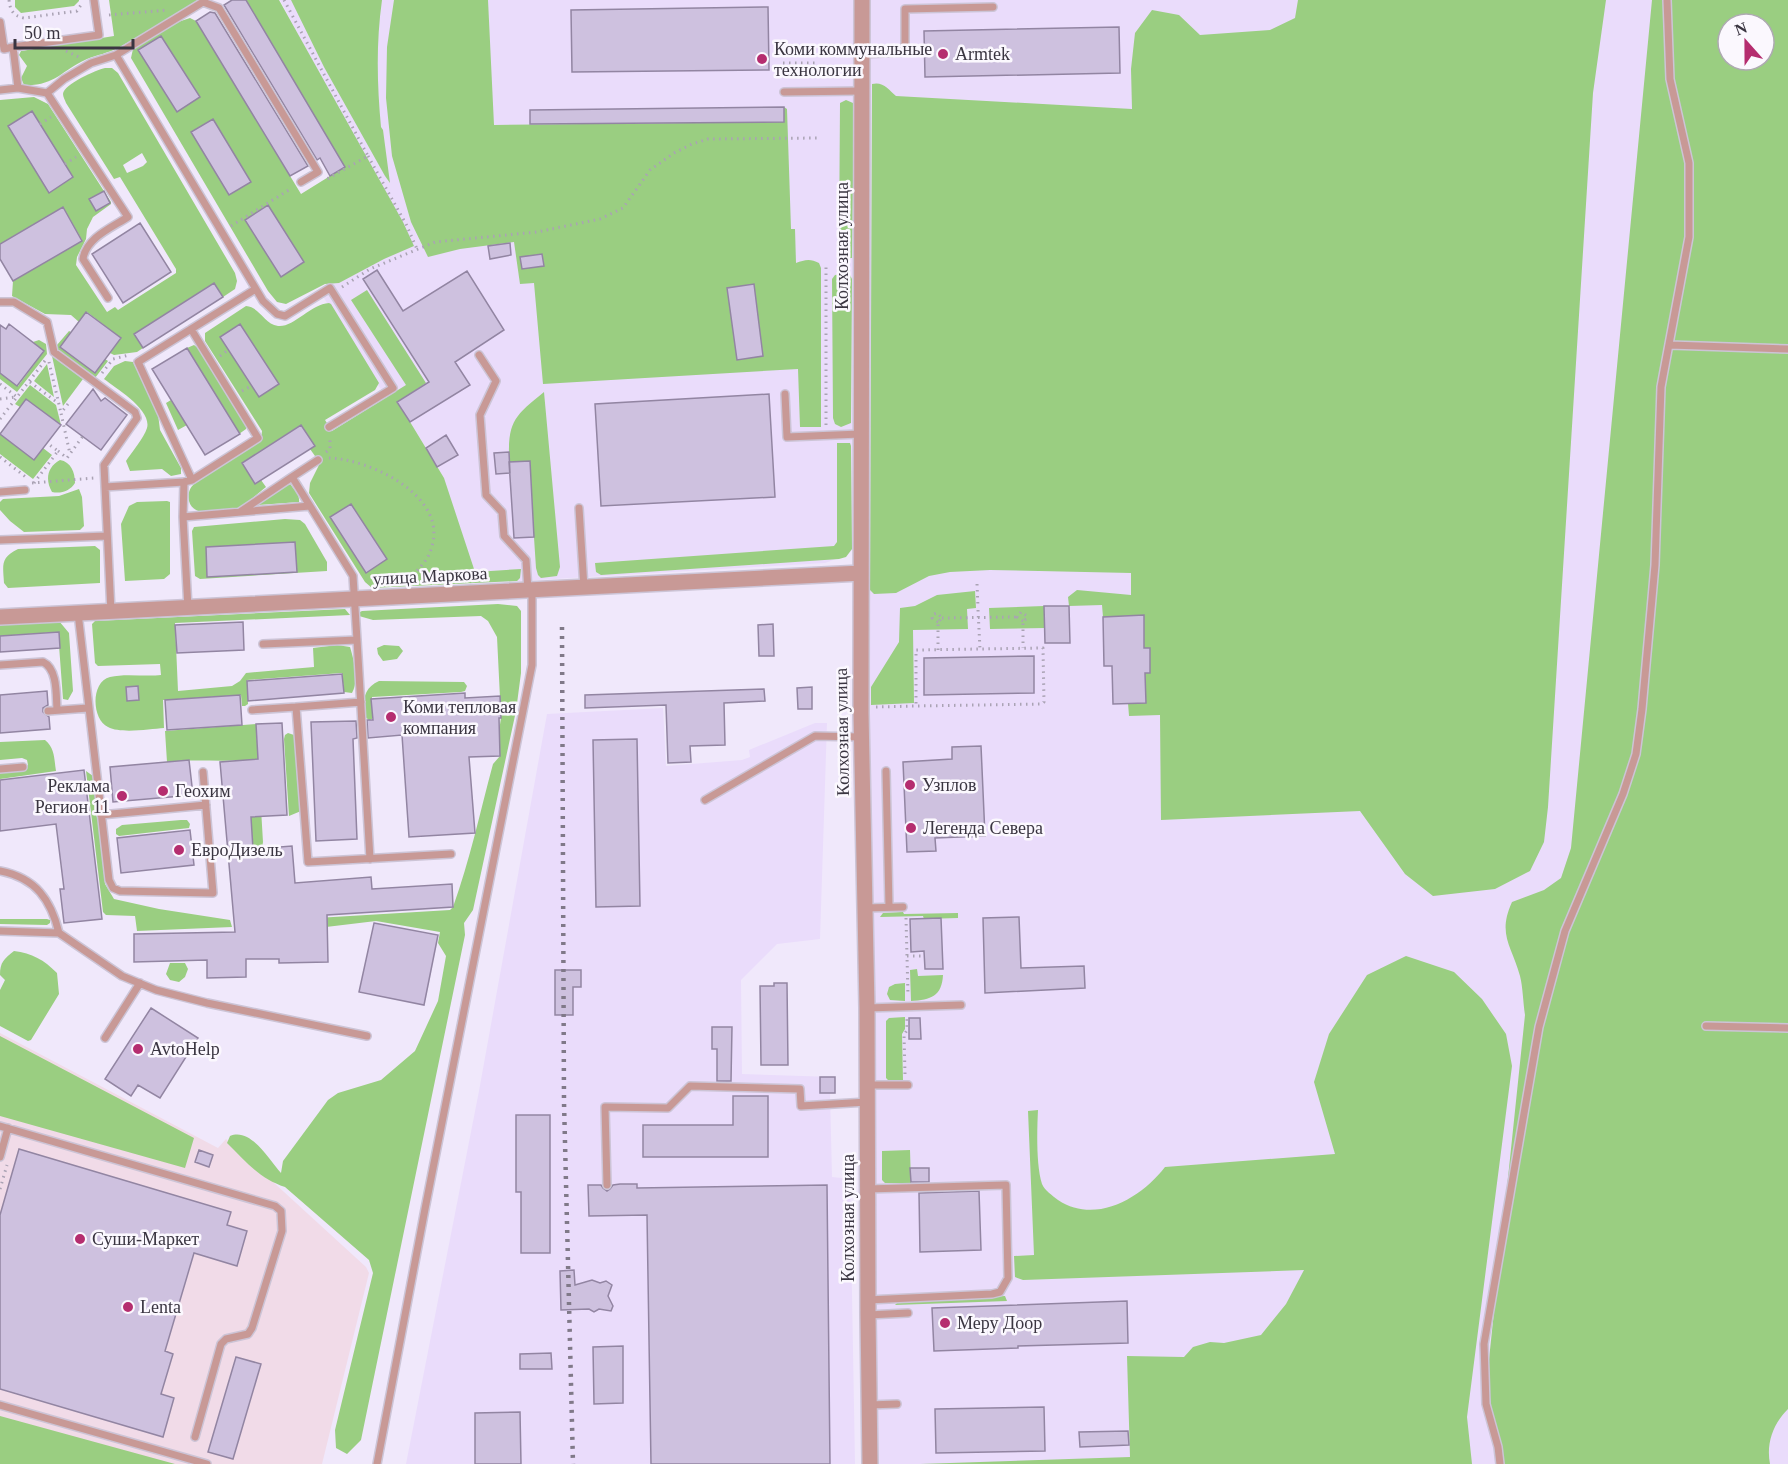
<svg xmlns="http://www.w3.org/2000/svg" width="1788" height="1464" font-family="'Times New Roman',serif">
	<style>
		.commercial { fill: #f1dbe8 }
		.built { fill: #eadcfb; fill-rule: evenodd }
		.green { fill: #9ace81; fill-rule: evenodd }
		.building { fill: #cec1df; stroke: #9285a2; stroke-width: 1.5 }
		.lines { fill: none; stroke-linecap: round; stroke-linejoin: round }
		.service-casing { stroke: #ccc4d6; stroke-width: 10 }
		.tertiary-casing { stroke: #ccc4d6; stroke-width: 18 }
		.path { stroke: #aaa3b4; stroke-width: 3; stroke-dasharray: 1.5 4.5; stroke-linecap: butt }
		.service { stroke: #c89996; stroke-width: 7 }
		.tertiary { stroke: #c89996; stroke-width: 15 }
		.rail { stroke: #807988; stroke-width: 4.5; stroke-dasharray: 3 6; stroke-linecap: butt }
		.poi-dot { fill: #b52d6f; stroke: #fbf8fe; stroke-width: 2 }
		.labels { text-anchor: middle; stroke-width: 5; stroke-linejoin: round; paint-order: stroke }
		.poi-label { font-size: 18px; fill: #3a3541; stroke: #fbf8fe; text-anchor: start }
		.street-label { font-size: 18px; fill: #3a3541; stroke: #fbf8fe }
	</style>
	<rect width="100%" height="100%" fill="#f0e8fb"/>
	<!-- commercial -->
	<path class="commercial" d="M0,1033L218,1148L226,1139L366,1267L369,1273L322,1464H0Z"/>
	<!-- built -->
	<path class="built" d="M280,0H858L855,547L847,555L825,563L470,584L438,481L319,290L408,242Z
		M870,0H1788V1464H878L874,1267L875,988L869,734ZM1728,24H1764V60H1728Z
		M663,708L666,766L742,760L750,757L749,750L815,723H827L820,939L777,944L741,980L742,1074L835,1077V1093H830L832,1177L850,1179L855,1464H406L479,1091L547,714Z"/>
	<!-- green -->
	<path class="green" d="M15,0H79V1L74,6L21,13L15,7Z
		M109,0H198C171,16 145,33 118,48C108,53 97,55 87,59C60,71 56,86 24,85L21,78L27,66L19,55L21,51L114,36Z
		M246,0H279L403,222L414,246L384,259L339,283L325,284L286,304L277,302L268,291L131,58L133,49L178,22L190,18L196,21L301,194L330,176Z
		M291,0H382C376,43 377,84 381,127L383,130L390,183L385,176L324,67Z
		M394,0H488L494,125L784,122V107L787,109L791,229H795L796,263C804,260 810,258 819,263L821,268V427H800L798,369L543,384L534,283L520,284L514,242L460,249L428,257L411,222L392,156L386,98L387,47Z
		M1298,0H1606L1593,93L1548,807L1544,842L1530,871L1495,889L1433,896L1405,874L1360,811L1161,820L1160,715L1129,716L1128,703H1146L1145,673L1150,672V648H1144V616L1103,617L1102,605L1069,606L1068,597L1077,590L1131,595V573L990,570L950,572L929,576L896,593L874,594L870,590L872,84C883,81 889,90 896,96L1132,109L1131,69L1135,33L1152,10L1179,15L1200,35L1270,30L1295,18Z
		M1652,0H1788V1409C1773,1424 1766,1443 1770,1464H1497L1493,1442L1488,1369L1525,1015C1523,1002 1523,988 1520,976C1512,946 1497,935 1512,902L1544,890L1561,878L1571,848ZM1728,24H1764V60H1728Z
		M105,68H112L118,73L235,273L237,281L235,289L223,297L214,283L134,334L143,348L137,352L114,355L110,353L121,338L87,312L79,322L71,315L45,314L12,296L13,281L82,240L63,207L0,244V100L34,97L48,104L111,202V204L93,217L87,229L86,239L77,257L76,265L107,312L115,307L118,310L176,273V269L120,177L114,179L66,103C65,100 63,97 63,94C64,84 96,70 105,68ZM142,153L147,162L143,166L127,173L123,165Z
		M846,100L853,103L854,105L852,258H848L841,252L839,246L840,103Z
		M842,274L850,275L852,279L851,423L841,427L835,424L833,418L832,279L835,275Z
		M367,290L426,383L398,402L444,478L475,572L521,569L520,578L517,581L372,588L365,582L309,493L310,483L320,463L310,449L301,425L242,463L255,484L261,480L266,487C257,494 245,506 235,509C222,512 193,518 189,501C188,493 189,489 194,484L261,440L262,431L205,341V333L246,306C260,307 264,324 278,326C293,328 311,304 329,303L331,304L379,383L375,390L325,420L332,431L406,385L351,300Z
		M69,331L71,332L61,347L95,373L105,359L108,361L95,378L57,350V345Z
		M39,340L46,344L47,354L17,392L0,379V373L18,386L44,351L33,342Z
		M194,345L198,348L246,426V429L239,434L187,348Z
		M52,356L83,379L63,406Z
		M125,361L133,362L158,414L160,430L181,468V474L171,476L162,469L130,471L126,461C131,453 144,438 147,428C152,410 117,389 104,379L114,366Z
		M47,364L54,397L34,381Z
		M30,385L56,405L61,425L26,399L20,407L15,404Z
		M544,392L560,567L557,576L541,578L538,575L536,568L529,461L509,462C508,422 513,417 544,392Z
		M171,400L187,425L178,430L166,403Z
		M0,434L34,460L43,448L52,455L33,479L0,454Z
		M837,443H850L851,446L852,549L846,557L839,559L601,575L596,572L595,563L834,546L837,542Z
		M60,460C71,462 75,472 75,483C70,491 61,494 52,492C45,480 47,467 60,460Z
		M286,484H290C294,489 300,495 299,502L258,505V502Z
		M79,489L82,497L84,526L80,530L24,532L10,521L0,510V502L3,499L59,496Z
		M167,501L170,502V574L164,579L125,581L121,524L129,506L137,502Z
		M285,519L300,520L305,524L327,562V571L200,579L195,576L192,531L194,527Z
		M95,546L100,550V583L8,588L4,583C3,565 0,558 18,549Z
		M975,591L976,608L967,609L968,629L913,630L914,703L871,705V687L899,642L900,608L915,606L937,595Z
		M498,604L517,606L521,611V673L516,711L473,910L464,923L465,935L361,1440L347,1454L336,1448L335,1430L373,1273L369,1260L285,1187C260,1179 245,1161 227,1143L230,1136C251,1127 269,1160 281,1173L283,1161L328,1100L338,1093L381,1080L415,1051L438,1001L446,956L438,943L440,932L376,921L326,927L300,919L450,910L453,907C470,860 480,812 493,764L500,756L499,731L501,718L497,637L488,621L481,616L373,620L359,616L358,613L362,611Z
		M1044,606L1045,628L990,629L989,608Z
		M345,609L350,615L175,623L178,691L232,686L240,681L246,673L314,667L313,648L337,645L350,647C354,660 359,681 352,693L344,692L342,673L247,680L248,704L245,706H242L241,695L163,700L164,728C150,729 121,734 108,727C92,720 90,682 110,677C126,673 145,677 161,675L160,664L98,666L95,663L92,624L95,621Z
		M59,621L69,633L73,691L68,700L63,699L58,632L0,636V625Z
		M384,645L399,646L403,651L397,659L383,661L378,654L377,648Z
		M379,681L464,682L467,686L465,691L461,692L372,697V719L369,720L364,716C363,701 363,688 379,681Z
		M256,724L263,842L262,848L253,849L246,760C219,762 193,759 167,762L165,731Z
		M288,733L294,735L301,811L289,816L284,739L285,735Z
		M45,740C55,748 54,759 56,771L0,779V772L24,770L28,765L27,760L22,758L0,760V742Z
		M86,771L93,776L105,884L114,899L159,909L230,920L232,927L137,931L135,916L106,915L103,912Z
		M181,820H187L190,824L189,828L119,836L116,834V829L122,825Z
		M903,912L904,914L958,913V918L924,919L923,916L880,917L883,913Z
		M0,919H47L50,920V923L47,925L0,924Z
		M14,951C32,953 44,960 57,973L59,994L31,1040L28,1041L0,1026V990L5,980L0,975C0,962 4,959 14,951Z
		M1406,956L1454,972L1482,999L1506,1034L1512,1066L1467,1417L1472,1464H920L1130,1457L1127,1356L1184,1357L1193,1347L1210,1342L1224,1343L1261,1335L1286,1304L1304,1270L1023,1280L1015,1277L1014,1256L1034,1255L1028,1111L1038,1110C1037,1130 1036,1165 1042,1184C1045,1191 1052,1195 1058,1200C1096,1225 1141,1198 1165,1167L1335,1154L1314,1082L1329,1034L1367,975Z
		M170,963H185L188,969L185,977L179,982L170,980L166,974Z
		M917,969L918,976L943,975C942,996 931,1000 911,1001L910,970Z
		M905,983V1001L890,1000L887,994L889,987L895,984Z
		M905,1017V1029L902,1034L903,1081H889L886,1078V1021L889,1018Z
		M0,1036L194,1138L185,1168L0,1116Z
		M910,1150L911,1183H885L882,1180V1151Z
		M1005,1296L1007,1301L895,1305L899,1301Z
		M0,1416L175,1464H0Z"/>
	<!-- building -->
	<path class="building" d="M232,0H246L345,167L330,176L320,158L317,160L224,5Z
		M768,7L769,70L572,72L571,10Z
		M210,12L215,13L308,166L290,176L196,21Z
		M1119,27L1120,73L925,77L924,31Z
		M161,36L200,97L177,112L138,50Z
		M784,107V122L530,124V110Z
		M32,111L73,177L49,193L8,126Z
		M213,119L251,182L229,195L191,132Z
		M104,191L110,203L96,211L89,199Z
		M268,205L304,262L281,277L245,220Z
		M63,207L82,241L13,281L0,259V244Z
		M140,223L171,272L123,303L92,254Z
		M510,243L511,255L490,259L488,246Z
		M542,254L544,266L522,269L520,257Z
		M377,270L403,311L467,271L504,330L455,362L470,385L410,422L397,402L429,382L363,279Z
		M214,283L223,297L143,348L134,334Z
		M754,284L763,356L737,360L727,288Z
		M86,312L121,338L95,373L60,347Z
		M9,324L44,351L17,386L0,373V325L6,329Z
		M240,324L279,384L259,397L220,337Z
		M187,348L240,434L205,455L152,369Z
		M93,389L101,401L105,398L127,415L101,450L66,424Z
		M769,394L775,497L601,506L595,404Z
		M26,399L61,425L34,460L0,434Z
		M301,425L315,446L255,484L242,463Z
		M446,435L458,455L437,467L426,448Z
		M509,452L510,473L496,474L494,453Z
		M530,461L534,537L514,538L509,462Z
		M351,504L387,559L366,573L330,517Z
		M295,542L297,572L207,577L206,547Z
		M1044,606H1069L1070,643H1045Z
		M1144,615V648H1150V673H1145L1146,703L1113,704L1112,666H1104L1103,617Z
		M243,622L244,650L177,653L175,625Z
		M773,624L774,656H759L758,625Z
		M59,632L60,648L0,652V636Z
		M1034,656V693L924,695V658Z
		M342,674L344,693L248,701L247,681Z
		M138,686L139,700L127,701L126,687Z
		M812,687V709H798L797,688Z
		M764,689L765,701L724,703L725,745L690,746L691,762L668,763L666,705L585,708V695Z
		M47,691L48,705L43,708V712L49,717L50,729L0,733V695Z
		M465,693V698L500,696L501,718H499L500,756L469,757L475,833L409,837L402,735L368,738L367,720H373L371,699Z
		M240,695L242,725L167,730L165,700Z
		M356,721L357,738L353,739L357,839L316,841L311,722Z
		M282,723L287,815L251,817L253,849L292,846L295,883L371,877L372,889L452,884L453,907L327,915L328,962L279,963V959H246V977L207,978V960L134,962V934L235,932L220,762L258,759L256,724Z
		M637,739L640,906L596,907L593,740Z
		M981,746L985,836L935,838L936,851L907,852L903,762L952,759V747Z
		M189,760L193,795L113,802L110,767Z
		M84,770L102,919L64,923L60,889H64L56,824L0,831V780Z
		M190,830L194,865L121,873L117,838Z
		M1019,917L1021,968L1084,966L1085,988L985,993L983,918Z
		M941,918L943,969H925L924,951L911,952L910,919Z
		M374,923L438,935L424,1005L359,992Z
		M555,970H581V987H573V1015H555Z
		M774,983H787L788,1065H761L760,986H774Z
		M151,1008L198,1038L160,1098L138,1085L131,1096L105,1079Z
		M909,1018H920L921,1039H909Z
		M712,1027H732L731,1081H717V1049H712Z
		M820,1077H835V1093H820Z
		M733,1096H768V1157H643V1125H733Z
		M516,1115H550V1253H521V1192H516Z
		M19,1149L231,1212L227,1225L247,1231L237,1266L194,1253L165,1351L173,1354L161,1394L174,1398L163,1437L0,1389V1215Z
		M199,1150L213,1155L209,1167L195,1162Z
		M910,1168H929V1182H911Z
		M620,1184H637V1188L827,1185L830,1464H651L647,1215L589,1216L588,1185H601L603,1188L607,1191L610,1189L613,1185Z
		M979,1191L981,1250L920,1252L919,1193Z
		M574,1270L575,1285L592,1280L600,1283L606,1281L612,1285L608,1296L613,1306L611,1311L599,1309L594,1312L589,1309L561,1310L560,1271Z
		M1127,1301L1128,1343L1018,1346V1348L934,1351L932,1308Z
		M623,1346V1403L594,1404L593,1347Z
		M551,1353L552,1369H520V1354Z
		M236,1357L261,1364L233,1459L208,1452Z
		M1044,1407L1045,1451L936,1453L935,1409Z
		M520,1412L521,1464H475V1413Z
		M1128,1431L1129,1445L1080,1447L1079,1432Z"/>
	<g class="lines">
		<!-- service casing -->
		<g class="service-casing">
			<path id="service" d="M0,22L4,49L13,47L18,88
				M13,47L99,35L94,0
				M862,54L905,52V9L993,7
				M116,55L263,301L277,314L285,316L330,288L393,388L329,427
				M0,90L18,88L47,93L128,217C111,228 86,238 83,259L108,298
				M784,92L861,91
				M47,93L64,79L91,63L116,55L203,2L219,8L318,172L301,182
				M0,302H14L47,322L54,352L135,412L137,418L104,465L111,612
				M191,329L258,438L192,480L138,362L254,290
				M1670,345L1788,349
				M479,355L496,381L480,415L486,495L502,512L504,536L526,560L528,591
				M785,394L787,437L860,434
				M292,477L318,460
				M105,487L184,482
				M0,492L25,490
				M579,508L584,588
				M240,512L292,477L310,506
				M183,517L310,506L353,576L357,640
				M0,540L107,536
				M188,608L183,517L184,482L192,480
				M78,613L109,880L113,888L120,891L213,893L203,772
				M263,644L357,640L370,859
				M0,665L43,662C58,669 56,696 57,710
				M296,707L361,702
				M252,710L296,707L308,862L451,854
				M48,711L88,708
				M0,769L23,767
				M886,771L889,907
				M705,800L815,736L861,737
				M101,815L206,805
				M0,871C36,878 51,900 59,933
				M865,908L903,907
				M0,931L59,933L122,976L156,990L207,1003L367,1036
				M867,1008L961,1005
				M1706,1026L1788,1028
				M105,1038L140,983
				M867,1085H908
				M0,1126L275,1206L281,1211L282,1231L252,1328L248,1334L226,1339L221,1344L195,1437
				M0,1157L8,1128
				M607,1185L605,1107L668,1108L690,1086L800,1089L801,1106L867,1102
				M867,1189L1006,1185L1008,1278L1000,1292L992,1294L868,1300
				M868,1315L908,1313
				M0,1405L207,1464
				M869,1405L897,1404
				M377,1464L425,1209L532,665V591
				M1500,1464L1498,1447L1486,1404L1484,1344L1539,1027L1565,931L1623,794L1636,754L1642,709L1655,565L1661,387L1689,237V163L1670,79L1667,0"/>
		</g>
		<!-- tertiary casing -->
		<g class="tertiary-casing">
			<path id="tertiary" d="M862,0L861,713L867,1008L868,1315L870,1464
				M0,617L861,573"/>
		</g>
		<!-- path -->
		<path class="path" d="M9,0C10,10 13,16 24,18L77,11L83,2
			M284,0L368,156L325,180
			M109,15L168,10
			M66,51L79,57
			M783,63H817
			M40,124L51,117
			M368,156L406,224L417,249
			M65,164L76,157
			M231,226L292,188
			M342,287L370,269L435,242L537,232L600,219L623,208L650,170L674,153L692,144L708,139L818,138
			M220,356L228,350
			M49,362L61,413
			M102,373L113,359L129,355
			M30,382L58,403
			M0,384L17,397
			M242,391L251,386
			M0,399L16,397
			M68,404L61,413L70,454
			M0,419L47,358
			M826,425V265
			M58,451L67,458L83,436
			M326,452L330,449V436
			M0,457L27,478
			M329,458C369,459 447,495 432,546C429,560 418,569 409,580
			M32,483L94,478
			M34,483L58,451L47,443
			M977,584L978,608
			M978,610L980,649
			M942,618L1017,617
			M1023,621L1017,617L1021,612L1027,616L1026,619L1023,621V648
			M938,622L932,618L934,614L937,613L942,618L938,622V650
			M876,707L916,706L1042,704L1044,702L1043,648L916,650V706
			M906,918L908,995
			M907,956H925
			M905,1074L904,1035L907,1030V1016
			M0,1189L7,1165"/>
		<!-- service -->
		<use href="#service" class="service"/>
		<!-- tertiary -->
		<use href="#tertiary" class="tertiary"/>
		<!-- rail -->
		<path class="rail" d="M562,627L564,1102L573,1464"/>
	</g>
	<!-- markers -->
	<g class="poi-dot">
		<circle cx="943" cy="54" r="6"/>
		<circle cx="762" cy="59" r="6"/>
		<circle cx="391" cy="717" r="6"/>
		<circle cx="910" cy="785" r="6"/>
		<circle cx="163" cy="791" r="6"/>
		<circle cx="122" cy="796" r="6"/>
		<circle cx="911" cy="828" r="6"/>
		<circle cx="179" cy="850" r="6"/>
		<circle cx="138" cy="1049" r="6"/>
		<circle cx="80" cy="1239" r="6"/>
		<circle cx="128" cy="1307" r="6"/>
		<circle cx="945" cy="1323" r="6"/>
	</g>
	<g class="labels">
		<!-- poi labels -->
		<g class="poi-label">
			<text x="774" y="55">Коми коммунальные<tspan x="774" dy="21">технологии</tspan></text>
			<text x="955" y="60">Armtek</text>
			<text x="403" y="713">Коми тепловая<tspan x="403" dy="21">компания</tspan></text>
			<text x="922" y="791">Узплов</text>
			<text x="110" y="792" text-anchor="end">Реклама<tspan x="110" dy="21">Регион 11</tspan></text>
			<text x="175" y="797">Геохим</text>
			<text x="923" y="834">Легенда Севера</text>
			<text x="191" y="856">ЕвроДизель</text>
			<text x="150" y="1055">AvtoHelp</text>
			<text x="92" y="1245">Суши-Маркет</text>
			<text x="140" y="1313">Lenta</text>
			<text x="957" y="1329">Меру Доор</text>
		</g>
		<!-- street labels -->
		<g class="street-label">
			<text transform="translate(842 246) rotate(-90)" y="6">Колхозная улица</text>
			<text transform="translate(430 576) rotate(-3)" y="6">улица Маркова</text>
			<text transform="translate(842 732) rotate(-91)" y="6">Колхозная улица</text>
			<text transform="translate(848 1218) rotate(-90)" y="6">Колхозная улица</text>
		</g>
	</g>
	<!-- north arrow -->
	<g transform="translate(1746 42) rotate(339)"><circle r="28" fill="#fbf8fe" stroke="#aeaab2" stroke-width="1.5"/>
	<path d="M0-4.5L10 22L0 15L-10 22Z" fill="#b52d6f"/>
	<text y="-9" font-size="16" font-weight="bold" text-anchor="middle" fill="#3a3541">N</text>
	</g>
	<!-- scale -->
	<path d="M15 39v9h118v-9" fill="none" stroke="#3a3541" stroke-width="3"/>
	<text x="24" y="39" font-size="18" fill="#3a3541" stroke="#fbf8fe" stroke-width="4.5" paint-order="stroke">50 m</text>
</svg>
